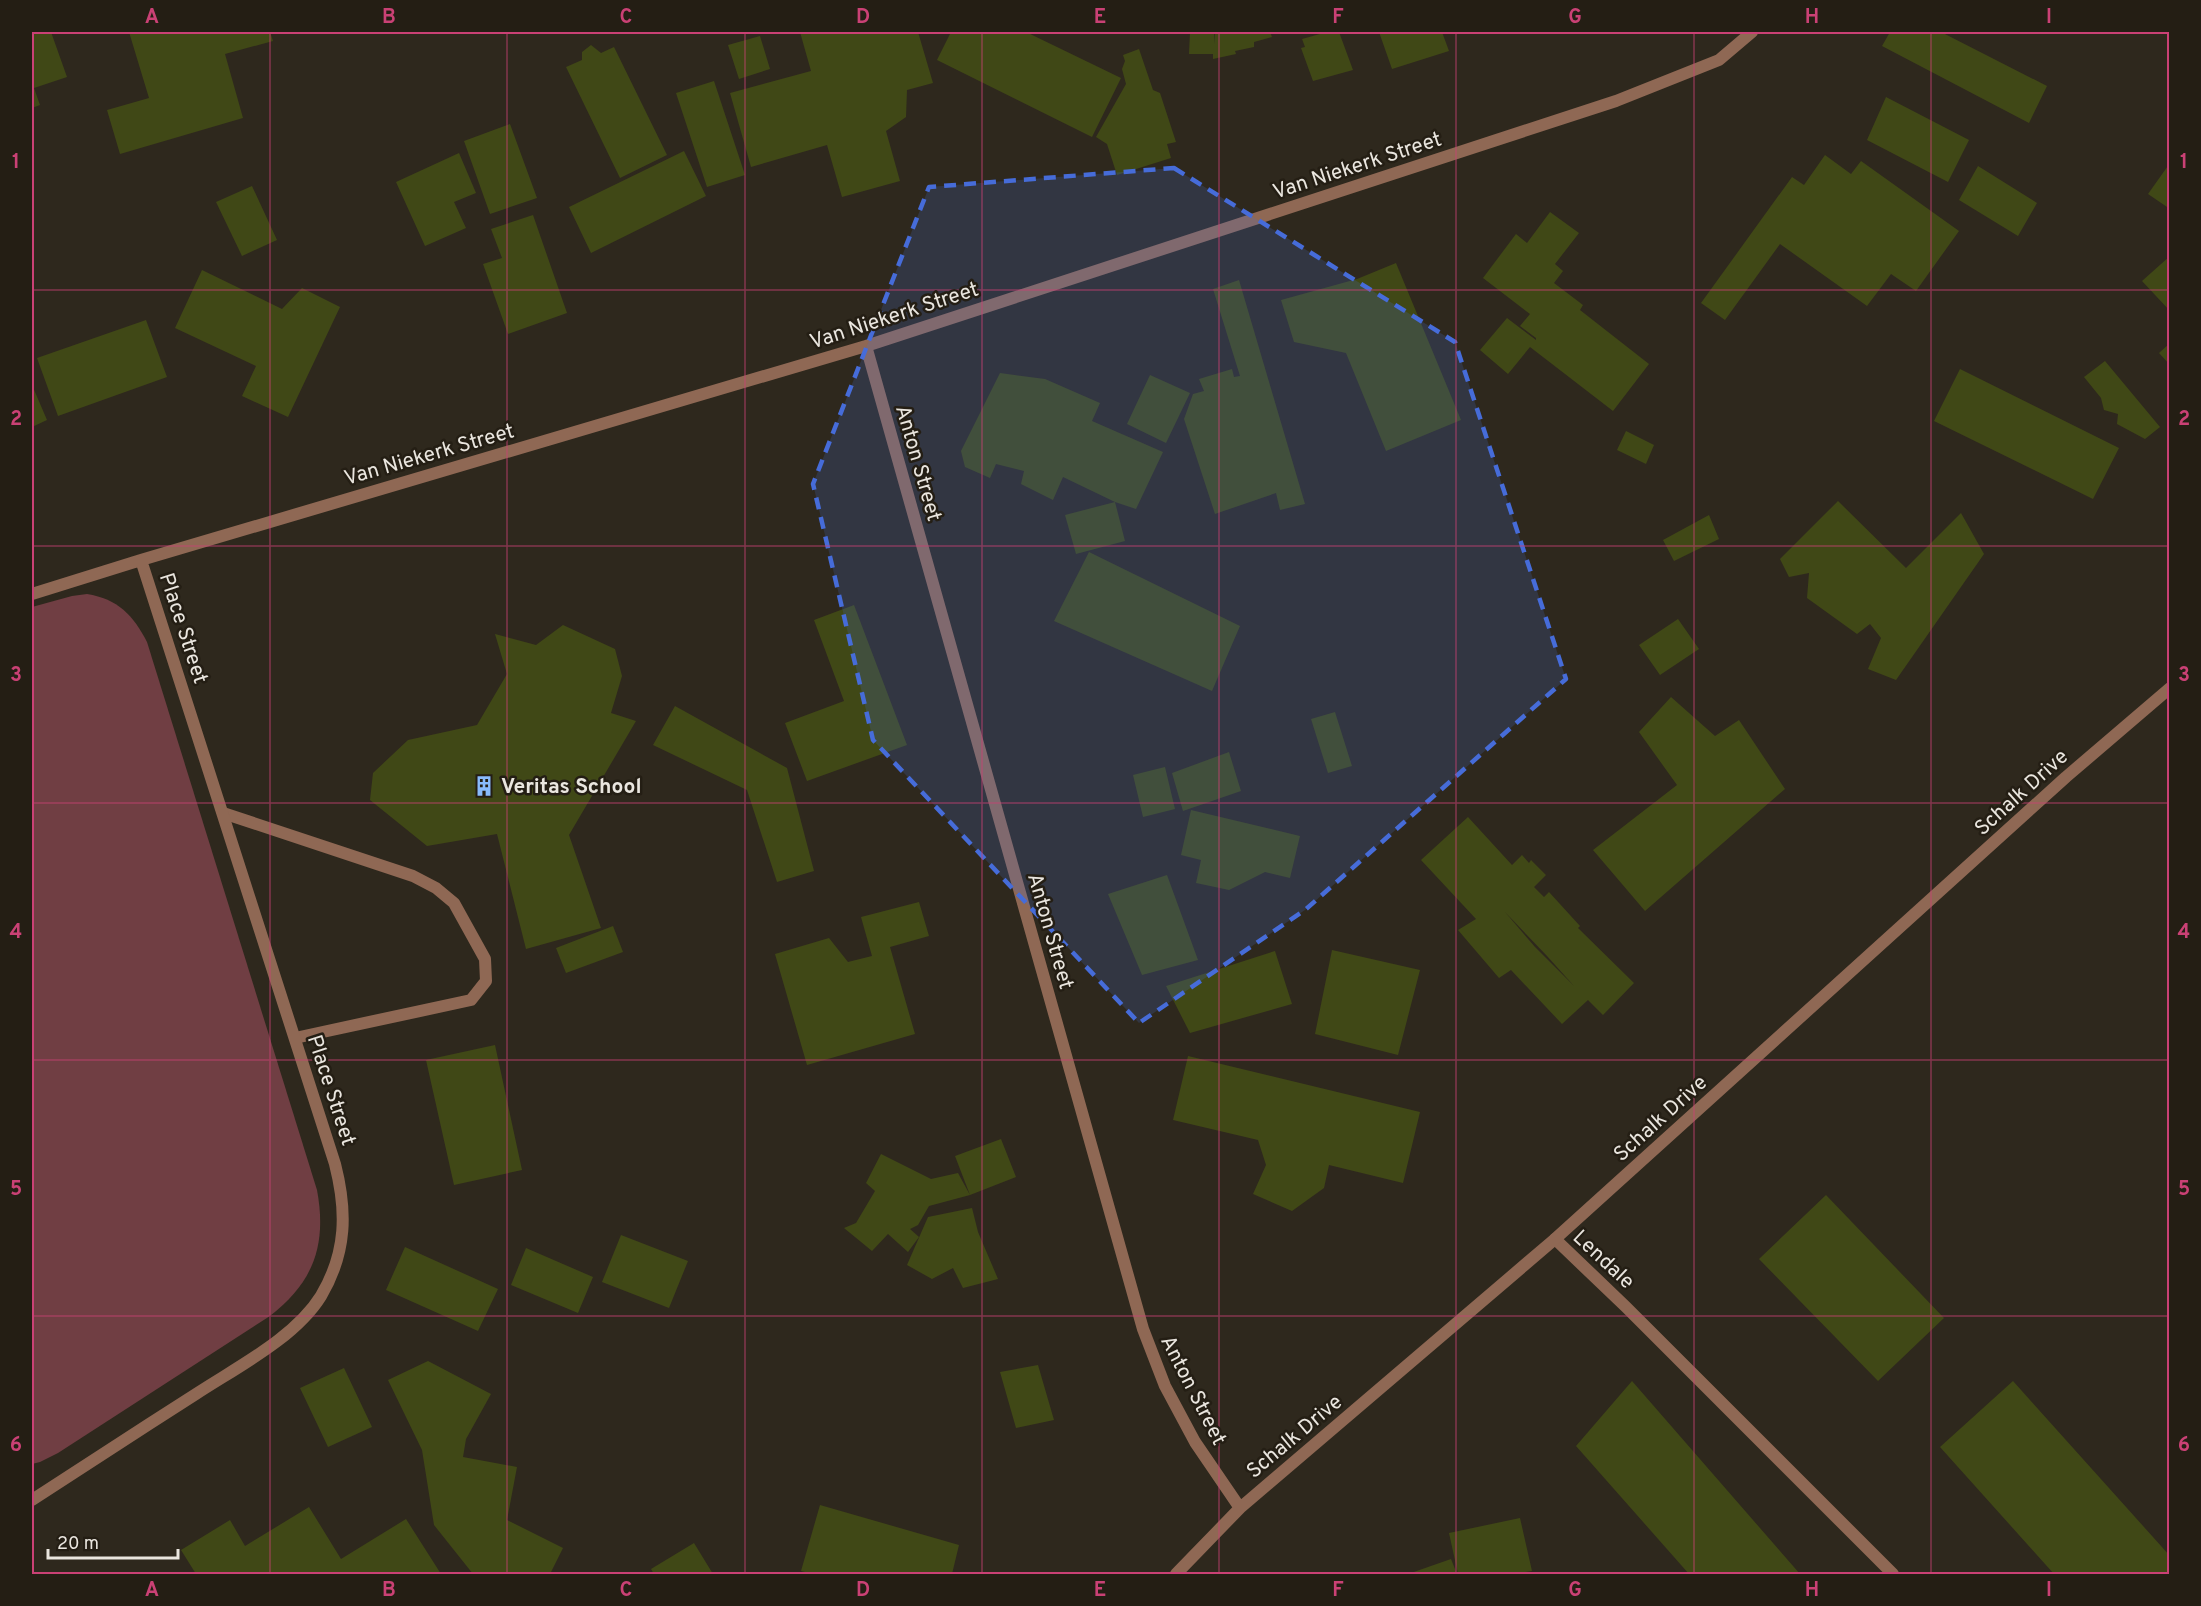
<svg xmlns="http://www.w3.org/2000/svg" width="2201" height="1606" font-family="Overpass,sans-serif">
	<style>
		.green { fill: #703e43 }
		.building { fill: #404816; fill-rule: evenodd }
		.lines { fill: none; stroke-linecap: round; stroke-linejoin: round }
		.service { stroke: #8f6854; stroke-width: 12 }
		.minor { stroke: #8f6854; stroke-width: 12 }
		.marked { fill: #466cd9; fill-opacity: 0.2; stroke: #466cd9; stroke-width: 4.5; stroke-dasharray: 12 8; stroke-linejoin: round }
		.grid { fill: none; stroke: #ca4175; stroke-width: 1.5; stroke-opacity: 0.55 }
		.labels { text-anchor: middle; stroke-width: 5; stroke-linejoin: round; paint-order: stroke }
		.street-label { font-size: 21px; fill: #eae6df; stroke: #241e14 }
		.poi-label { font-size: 21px; font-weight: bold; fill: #eae6df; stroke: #241e14; text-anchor: start }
		.neatline { fill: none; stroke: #ca4175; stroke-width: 2 }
		.grid-label { font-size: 20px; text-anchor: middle; font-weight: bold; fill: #ca4175 }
	</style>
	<rect width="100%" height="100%" fill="#2e281d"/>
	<!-- green -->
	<path class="green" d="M87,594C118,599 133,615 147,642L317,1190C327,1244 314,1282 270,1316L58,1453L40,1462L32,1464V607L72,596Z"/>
	<!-- building -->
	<path class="building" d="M32,32H51L67,77L34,88L40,105L32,108Z
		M129,32H270L273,41L225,54L243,118L120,154L107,110L149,98Z
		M800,32H918L933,83L907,90L906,117L886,131L900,181L842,197L827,145L751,167L730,93L811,71Z
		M951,32H1026L1121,78L1092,137L937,60Z
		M1190,32H1214V44L1215,32H1270L1272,37L1254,42V47L1235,51L1236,54L1213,59V54H1189Z
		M1327,32H1339L1353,70L1313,81L1301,48L1305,47L1302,39Z
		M1379,32H1442L1449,51L1392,69Z
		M1890,32H1941L2047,86L2029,123L1882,46Z
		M760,36L770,69L739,79L728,45Z
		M591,45L601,53L614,47L667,155L620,178L566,67L582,60V52Z
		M1139,49L1153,90L1160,93L1176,142L1167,144L1171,158L1117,175L1107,144L1096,137L1126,84L1122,69L1125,61L1123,55Z
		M714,81L745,175L707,187L676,93Z
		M1886,97L1969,140L1948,182L1867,140Z
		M510,124L537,198L490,214L464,141Z
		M684,151L706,196L591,253L569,207Z
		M459,153L476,193L454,202L466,228L425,246L396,182Z
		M1825,155L1851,174L1861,161L1959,231L1916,291L1891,274L1867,306L1780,244L1725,320L1701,303L1792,177L1804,185Z
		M2170,163V209L2148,194Z
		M1978,166L2037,203L2018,236L1959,200Z
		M252,186L277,240L242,256L216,202Z
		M1550,212L1579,233L1555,264L1563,271L1554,283L1583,305L1580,310L1649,364L1613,411L1530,347L1508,374L1480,350L1507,318L1536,340V338L1520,326L1530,314L1483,278L1516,234L1527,243Z
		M533,215L567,313L508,334L483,264L502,258L491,229Z
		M2170,256V311L2142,281Z
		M1396,263L1461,420L1386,451L1346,353L1294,342L1281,300L1357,279Z
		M202,270L282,309L302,288L340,307L288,417L242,396L256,366L175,328Z
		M1239,280L1305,504L1280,510L1276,493L1215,514L1184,419L1193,394L1204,391L1199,379L1232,369L1234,377L1240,376L1213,289Z
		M146,320L167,377L58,416L37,358Z
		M2170,343V365L2159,353Z
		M2105,361L2160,427L2145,439L2117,424L2118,414L2104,410L2101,398L2084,377Z
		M1960,369L2119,448L2093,499L1934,421Z
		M1000,373L1045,379L1100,403L1092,421L1163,452L1136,509L1115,502L1063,477L1053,500L1021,484L1024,471L996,464L990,478L965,467L961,451Z
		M1150,375L1190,393L1166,443L1127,424Z
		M32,385L47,420L32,427Z
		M1626,431L1654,445L1646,464L1617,450Z
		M1838,501L1906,568L1961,513L1984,554L1896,680L1868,669L1881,638L1870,624L1857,634L1807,598L1809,573L1789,577L1780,559Z
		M1115,502L1125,541L1076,554L1065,515Z
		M1709,515L1719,539L1674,561L1663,540Z
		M1089,552L1240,626L1212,691L1054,621Z
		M854,605L907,745L807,781L785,723L844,701L814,620Z
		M1678,619L1699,649L1660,675L1639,645Z
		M563,625L615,649L622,676L611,713L636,721L569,835L601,928L526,949L497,834L427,846L370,800L373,773L408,740L477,725L507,674L495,634L536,645Z
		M1671,697L1715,736L1739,720L1785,789L1645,911L1593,850L1677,785L1639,732Z
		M675,706L787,768L814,871L777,882L747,790L653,745Z
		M1335,712L1352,766L1328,773L1311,719Z
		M1229,752L1241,791L1183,811L1172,773Z
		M1165,767L1175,809L1143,817L1133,775Z
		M1191,810L1300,836L1290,878L1265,872L1229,890L1196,883L1201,860L1181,855Z
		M1468,817L1512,865L1522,855L1529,863L1531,860L1546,875L1534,887L1544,897L1549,892L1580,926L1578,928L1634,983L1603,1015L1588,1000L1562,1024L1511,970L1499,978L1458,930L1476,919L1421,860ZM1505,912L1547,956L1574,986L1535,947Z
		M1167,875L1198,960L1142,975L1108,894Z
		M919,902L929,936L890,947L915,1034L807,1065L775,954L829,938L848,962L872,956L861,917Z
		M613,926L623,952L566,973L556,948Z
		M1332,950L1420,970L1398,1055L1315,1034Z
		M1275,951L1292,1004L1190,1033L1166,986Z
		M495,1045L522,1170L454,1185L426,1060Z
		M1188,1056L1420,1112L1403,1183L1329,1165L1324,1188L1292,1211L1253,1194L1266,1165L1258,1140L1173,1120Z
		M1001,1139L1016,1177L970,1195L955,1156Z
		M881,1154L931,1179L958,1173L970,1195L929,1206L918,1225L910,1229L919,1237L908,1252L888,1234L872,1251L844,1228L856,1223L875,1191L866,1183Z
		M1826,1195L1944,1318L1878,1381L1759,1259Z
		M972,1208L978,1232L998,1279L963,1288L953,1268L932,1279L907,1265L928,1217Z
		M621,1235L688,1261L669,1308L602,1282Z
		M405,1247L498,1289L478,1331L386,1290Z
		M526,1248L593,1277L578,1313L511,1285Z
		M428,1361L491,1394L466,1439L463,1457L517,1467L507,1520L563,1548L550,1574H473L434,1525L422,1450L388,1380Z
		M1038,1365L1054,1420L1016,1428L1000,1372Z
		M344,1368L372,1427L328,1447L300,1388Z
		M1632,1381L1800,1574H1689L1576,1446Z
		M2013,1381L2170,1556V1574H2054L1940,1447Z
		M820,1505L959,1545L952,1574H813L801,1571Z
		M309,1507L341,1559L406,1519L441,1574H196L181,1550L230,1520L245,1546Z
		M1520,1518L1532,1571L1512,1574H1458L1449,1533Z
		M694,1543L713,1574H654L651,1569Z
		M1451,1559L1457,1574H1408Z"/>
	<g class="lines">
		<!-- service -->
		<path class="service" d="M223,813L413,876L436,888L454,903L485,959L486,981L471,1000L295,1038
			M1555,1239L1626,1307L1893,1574"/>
		<!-- minor -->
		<path class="minor" d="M866,346L1143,1329L1165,1386L1195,1442L1240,1508
			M32,594L141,560L866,346L1616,101L1719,60L1752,32
			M32,1500C86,1465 141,1429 196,1394C237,1367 295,1338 321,1296C347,1252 347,1211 335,1164L141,560
			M1176,1574L1240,1508L1555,1239L2066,777L2170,688"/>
	</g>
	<!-- marked area -->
	<path class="marked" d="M1174,168L1455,342L1566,679L1305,910L1139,1023L873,740L813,484L929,187Z"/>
	<!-- grid -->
	<path class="grid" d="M270,32V1574M507,32V1574M745,32V1574M982,32V1574M1219,32V1574M1456,32V1574M1694,32V1574M1931,32V1574M32,290H2170M32,546H2170M32,803H2170M32,1060H2170M32,1316H2170"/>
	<!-- icons -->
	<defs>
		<g id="building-bare" transform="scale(1.62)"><path d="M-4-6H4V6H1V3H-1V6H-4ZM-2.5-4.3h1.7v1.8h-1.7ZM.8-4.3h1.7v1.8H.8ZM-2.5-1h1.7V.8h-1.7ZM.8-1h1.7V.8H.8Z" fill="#88bafc" stroke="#241e14" stroke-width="2.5" paint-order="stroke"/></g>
	</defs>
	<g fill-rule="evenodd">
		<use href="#building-bare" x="484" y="786"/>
	</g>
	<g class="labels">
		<!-- street labels -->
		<g class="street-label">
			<text transform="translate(1357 165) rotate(-18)" y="7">Van Niekerk Street</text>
			<text transform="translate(894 315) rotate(-18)" y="7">Van Niekerk Street</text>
			<text transform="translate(429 454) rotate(-16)" y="7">Van Niekerk Street</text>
			<text transform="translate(919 463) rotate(74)" y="7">Anton Street</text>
			<text transform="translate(184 628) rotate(72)" y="7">Place Street</text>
			<text transform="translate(2021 792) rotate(-42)" y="7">Schalk Drive</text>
			<text transform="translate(1051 931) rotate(74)" y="7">Anton Street</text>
			<text transform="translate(332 1090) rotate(72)" y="7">Place Street</text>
			<text transform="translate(1660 1118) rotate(-42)" y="7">Schalk Drive</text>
			<text transform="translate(1604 1259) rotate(43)" y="7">Lendale</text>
			<text transform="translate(1194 1390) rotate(63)" y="7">Anton Street</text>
			<text transform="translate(1294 1436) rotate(-40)" y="7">Schalk Drive</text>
		</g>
		<!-- poi labels -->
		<g class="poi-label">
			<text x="501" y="793">Veritas School</text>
		</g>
	</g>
	<!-- border -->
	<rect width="2201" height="1606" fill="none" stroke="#241e14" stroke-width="66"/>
	<!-- scale -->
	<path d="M48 1549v9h130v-9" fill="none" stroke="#eae6df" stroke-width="3"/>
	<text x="57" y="1549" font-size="18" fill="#eae6df" stroke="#241e14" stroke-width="4.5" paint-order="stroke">20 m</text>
	<rect x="33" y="33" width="2135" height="1540" class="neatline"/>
	<g class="grid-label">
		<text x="152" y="23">A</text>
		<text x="389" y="23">B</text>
		<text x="626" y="23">C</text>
		<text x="863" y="23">D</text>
		<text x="1100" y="23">E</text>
		<text x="1338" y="23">F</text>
		<text x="1575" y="23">G</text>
		<text x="1812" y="23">H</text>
		<text x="2049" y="23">I</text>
		<text x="16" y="168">1</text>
		<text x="2184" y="168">1</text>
		<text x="16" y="425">2</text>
		<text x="2184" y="425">2</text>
		<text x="16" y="681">3</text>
		<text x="2184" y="681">3</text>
		<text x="16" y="938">4</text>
		<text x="2184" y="938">4</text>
		<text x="16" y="1195">5</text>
		<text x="2184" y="1195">5</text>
		<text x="16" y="1451">6</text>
		<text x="2184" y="1451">6</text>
		<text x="152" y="1596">A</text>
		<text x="389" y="1596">B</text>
		<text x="626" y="1596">C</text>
		<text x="863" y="1596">D</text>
		<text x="1100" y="1596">E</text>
		<text x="1338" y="1596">F</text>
		<text x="1575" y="1596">G</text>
		<text x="1812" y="1596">H</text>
		<text x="2049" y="1596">I</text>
	</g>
</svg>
